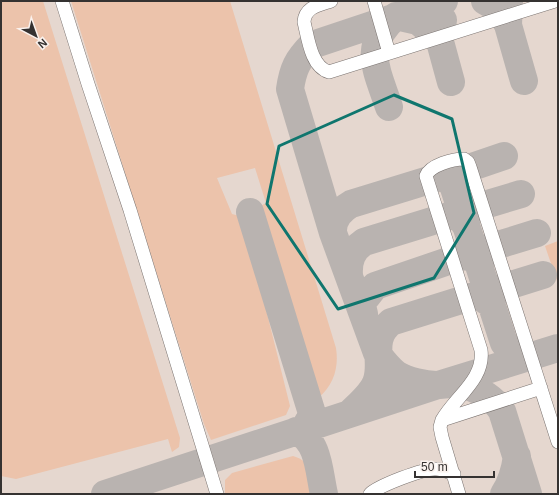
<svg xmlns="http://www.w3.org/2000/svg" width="559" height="495" font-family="Helvetica,sans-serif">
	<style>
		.built { fill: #e5d7cf }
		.green { fill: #ecc3ab }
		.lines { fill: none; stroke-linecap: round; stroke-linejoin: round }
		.taxiway { stroke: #b9b3b0; stroke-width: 28 }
		.minor-casing { stroke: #7a7370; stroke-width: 14 }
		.minor { stroke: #fff; stroke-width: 13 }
		.marked { fill: none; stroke: #0f766e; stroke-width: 3; stroke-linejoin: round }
	</style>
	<rect width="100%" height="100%" fill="#ece5e1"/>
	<!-- built -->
	<path class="built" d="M1,1H558V494H1Z"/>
	<!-- green -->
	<path class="green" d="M1,1H43L180,438L179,447L172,452L168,439L16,479L1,476Z
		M71,1H230L336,348C339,367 334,385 318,398L310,387L257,208L266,203L255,168L217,178L232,214L243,217L290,406L286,415L211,440L204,424Z
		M558,241V284L545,246Z
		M293,456C313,462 313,476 319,494H225V480L232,473Z"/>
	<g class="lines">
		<!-- taxiway -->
		<path class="taxiway" d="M444,1L312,45C297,60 293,69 290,89L333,233L377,353C383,361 388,368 396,374C407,381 425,385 437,385C442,385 447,384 453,384C470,383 493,397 502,411L528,494
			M485,1C497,7 503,13 508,25
			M509,1L508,25L524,81
			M443,20L439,38L451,82
			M389,107C377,70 361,46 396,16L418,21L439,38
			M504,156L460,171L457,175L453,185L504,343L515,354L532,357
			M250,212L311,410V417L304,429
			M333,233C332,220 339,211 351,204L439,177L449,180L453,185
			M349,275C348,261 352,250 364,242L452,215L461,218L466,226V216L471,209L521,194
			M364,314L362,306L364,300L375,286L466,255L474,259L480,266V255L485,249L537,233
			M349,414C359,405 371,395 376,383C385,361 368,341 391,322L471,297L478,295L491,304L494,294L498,289L543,275
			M296,431C319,440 319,473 324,494
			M105,494L438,385L558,348
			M504,494C512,482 515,471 517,456"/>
		<!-- minor casing -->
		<g class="minor-casing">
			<path id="minor" d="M62,1L88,84L130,210L217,494
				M331,1C319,5 305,7 304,22C308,38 311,67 329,72L555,1
				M374,1L389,53
				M442,420C455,397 485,379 481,350L426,176C430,165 453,159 464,159L468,162L470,167L558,442
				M370,494C378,486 424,468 436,469C442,469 448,472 454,474
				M459,494L442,437L440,427L442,420L541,388"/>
		</g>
		<!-- minor -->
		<use href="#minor" class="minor"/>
	</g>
	<!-- marked area -->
	<path class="marked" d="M394,95L452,119L474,213L434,278L338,309L267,204L279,146Z"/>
	<!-- border -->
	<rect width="559" height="495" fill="none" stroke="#353231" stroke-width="4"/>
	<!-- north arrow -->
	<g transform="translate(36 36) rotate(139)" stroke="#faf2ee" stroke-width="3" paint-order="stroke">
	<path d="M0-3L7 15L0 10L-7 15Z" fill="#353231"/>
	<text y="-6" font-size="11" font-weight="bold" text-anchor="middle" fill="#353231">N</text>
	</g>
	<!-- scale -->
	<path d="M415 471v6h79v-6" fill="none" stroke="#353231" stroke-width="2"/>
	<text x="421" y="471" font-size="12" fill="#353231" stroke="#faf2ee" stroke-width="3" paint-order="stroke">50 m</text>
</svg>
